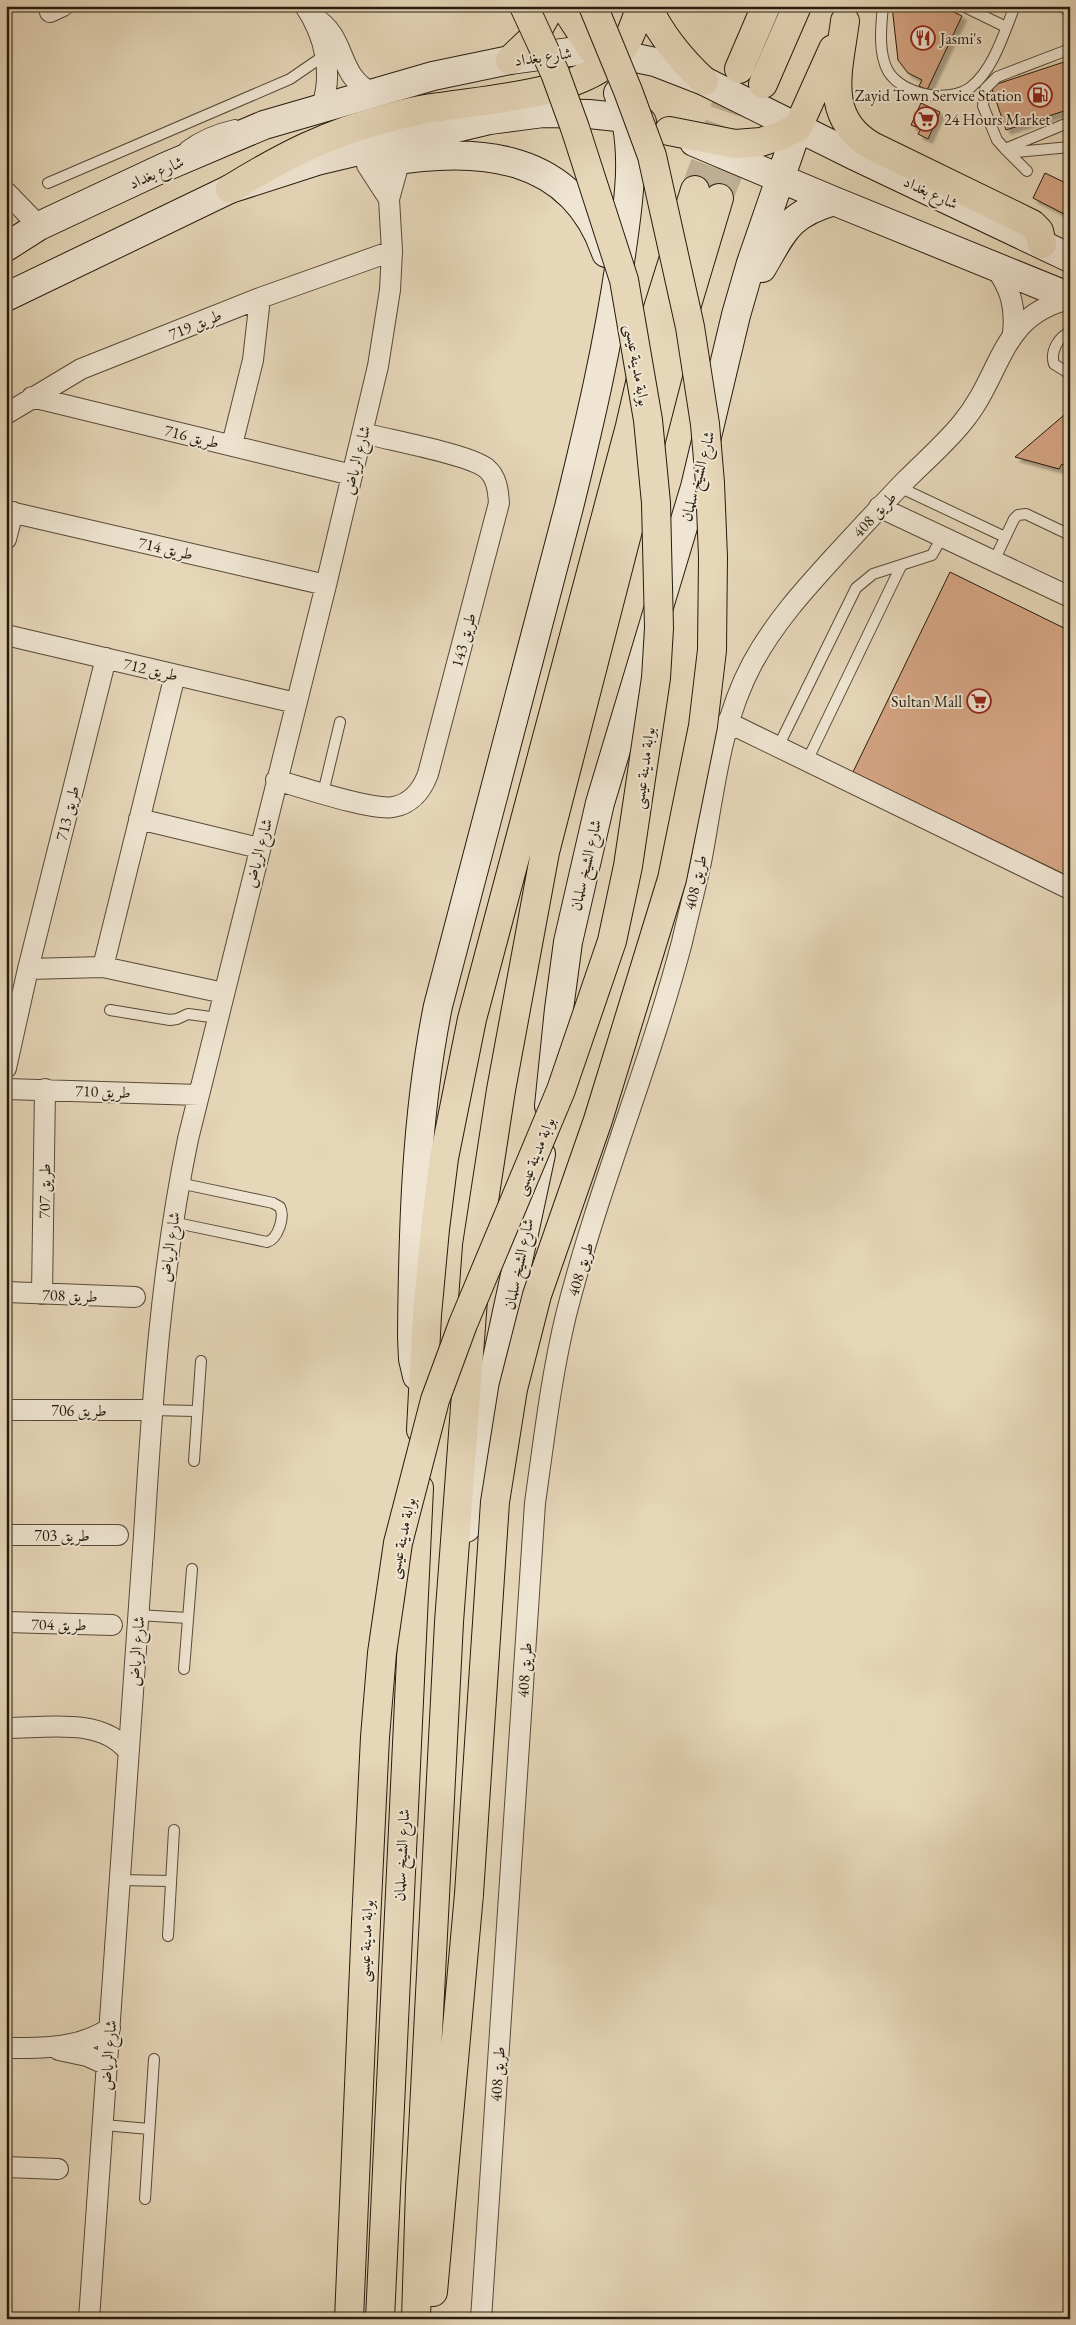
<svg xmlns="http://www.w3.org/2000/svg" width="1076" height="2325" font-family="'EB Garamond',Amiri,serif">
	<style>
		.building { fill: #d6a584; stroke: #261b0d; filter: url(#shadow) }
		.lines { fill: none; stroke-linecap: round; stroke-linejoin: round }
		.primary-tunnel { stroke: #c0b197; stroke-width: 28; stroke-dasharray: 28 14; stroke-linecap: butt }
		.service-casing { stroke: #564a38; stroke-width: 12 }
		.minor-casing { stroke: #564a38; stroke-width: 22 }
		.secondary-casing { stroke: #261b0d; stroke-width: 30 }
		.primary-casing { stroke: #261b0d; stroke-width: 30 }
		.service { stroke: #efe5d2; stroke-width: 10 }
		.minor { stroke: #efe5d2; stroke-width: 20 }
		.secondary { stroke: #efe5d2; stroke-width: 28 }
		.primary { stroke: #e6d7b9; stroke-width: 28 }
		.primary-bridge-casing { stroke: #261b0d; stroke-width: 30; stroke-linecap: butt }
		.primary-bridge { stroke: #e6d7b9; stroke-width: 28 }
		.labels { text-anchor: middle; stroke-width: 4; stroke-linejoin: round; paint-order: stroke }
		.poi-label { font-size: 16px; fill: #261b0d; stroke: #efe5d2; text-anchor: start }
		.street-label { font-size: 16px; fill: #261b0d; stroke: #efe5d2 }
	</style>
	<defs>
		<filter id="shadow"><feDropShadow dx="4.5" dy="4.5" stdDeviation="1" flood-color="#0004"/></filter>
	</defs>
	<rect width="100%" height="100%" fill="#e6d7b9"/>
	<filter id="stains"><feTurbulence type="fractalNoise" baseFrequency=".004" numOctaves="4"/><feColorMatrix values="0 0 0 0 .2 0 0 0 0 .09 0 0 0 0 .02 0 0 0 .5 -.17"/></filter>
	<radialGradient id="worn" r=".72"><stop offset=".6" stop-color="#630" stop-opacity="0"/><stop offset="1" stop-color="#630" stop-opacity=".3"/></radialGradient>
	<!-- building -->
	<path class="building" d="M892,6H941L962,16L927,90L919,86L922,80L908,73L898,60Z
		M1070,60V109L1006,130L991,86Z
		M921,103L940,112L928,139L918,134L921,129L911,125Z
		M1045,173L1070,185V217L1033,198Z
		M1070,410V468L1062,464L1059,469L1015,457Z
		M950,572L1070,631V877L853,772Z"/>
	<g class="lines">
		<!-- primary-tunnel -->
		<path class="primary-tunnel" d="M695,190L738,72
			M719,198L763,85"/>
		<!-- service casing -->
		<g class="service-casing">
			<path id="service" d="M883,6C881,26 878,53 888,71C902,95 949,104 971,87C994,69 1004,32 1015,6
				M963,6L1006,27
				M1060,6L1070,11
				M1070,49L997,77L985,89L983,106L997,140L1005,149L1016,152L1070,147
				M185,147C201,135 216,129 235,125
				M1027,171L1005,149L1070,122
				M48,183L290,79L325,55
				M1070,332C1058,337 1050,352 1054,364L1070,374
				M899,487L1005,537
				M994,561L1014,519L1018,515L1026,514L1070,535
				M778,747L856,588L873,574L932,555L942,537
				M807,761L901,566
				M323,793L340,722
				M110,1010L170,1020L177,1019L188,1014L218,1018
				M172,1222L267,1242C278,1239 285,1217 280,1207L273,1203L179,1183
				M151,1410L196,1411
				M194,1461L201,1361
				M138,1615L188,1618
				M184,1669L192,1569
				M119,1880L170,1881
				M168,1936L174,1830
				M104,2125L149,2129
				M145,2199L154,2059"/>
		</g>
		<!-- minor casing -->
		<g class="minor-casing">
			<path id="minor" d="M305,6C325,36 334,74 321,109
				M50,12L63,6
				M312,16C349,37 335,74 372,93
				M367,165L389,199
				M6,192L39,226
				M994,266C1010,287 1016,306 1013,333
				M32,397L352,475
				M6,414L81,369L260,298L392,251
				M232,445L253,360L260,298
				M879,507L1070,597
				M6,511L326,585
				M6,539L13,512
				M6,635L296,703
				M727,722L1070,889
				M276,780C301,787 372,811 393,807C411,804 422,790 428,774L499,503C498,490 497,477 486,468C468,454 389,440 363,433
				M139,819L259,848
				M103,967L175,675
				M28,969L103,967L224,993
				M6,1068L28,969L106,658
				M6,1089L199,1095
				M6,1292L135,1297
				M42,1294L45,1089
				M6,1410H151
				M6,1535H118
				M6,1622L112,1625
				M6,1728C46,1728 101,1717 128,1751
				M6,2048C42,2048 79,2049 110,2028
				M59,2050L87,2056L107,2065
				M6,2167L58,2169
				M89,2319L144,1535C152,1402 161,1269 188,1139L326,585L378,366L390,290L392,251L389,199L400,159
				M481,2319L535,1503C544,1440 551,1377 566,1315C598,1188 649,1068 682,942C688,916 695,889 701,862C714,795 719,726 752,664C774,623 804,590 835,556C858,531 881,506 905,481C924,462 945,444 962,423C1003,374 999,315 1070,299"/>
		</g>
		<!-- secondary casing -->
		<g class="secondary-casing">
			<path id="secondary" d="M694,142L834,201L1070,297
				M386,162C478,146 572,153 606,253
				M6,247L39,226L165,167L264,125L433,76L510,60L592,49L655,62L704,81L855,156L1070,258
				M762,268C784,230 789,214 834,201
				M6,297L230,189L317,161L490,120L543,113L589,114L627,118L642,122
				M549,1106L559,1009L568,942L600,803L695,487L736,315L751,263L798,127
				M417,1376L413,1359L412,1337C413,1225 416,1115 438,1006L569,507C589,426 608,345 620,262C628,207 639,146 618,93
				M466,1528L495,1368L541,1154"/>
		</g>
		<!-- primary casing -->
		<g class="primary-casing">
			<path id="primary" d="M564,6L592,49
				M647,6C661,35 680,59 704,81
				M845,21C839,69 822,117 872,146L1032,224L1039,231L1042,244
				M510,60L534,37L551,6
				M739,69L766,6
				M763,84L797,6
				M669,131L735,144L761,142L782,135L798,127L833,49
				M230,189C282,157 328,133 388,118C405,113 422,109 440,107C491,99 582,94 618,54C630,41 635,22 641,6
				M421,1430L427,1315L435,1229L444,1158L472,1019L630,426L655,318L695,190
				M433,2292L469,1894
				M349,2319L366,1922
				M380,2319L419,1488
				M416,2319L420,2189L449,1622L477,1246L501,1090L545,852L680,328L719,198"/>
		</g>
		<!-- service -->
		<use href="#service" class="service"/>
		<!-- minor -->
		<use href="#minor" class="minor"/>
		<!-- secondary -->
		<use href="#secondary" class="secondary"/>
		<!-- primary -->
		<use href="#primary" class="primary"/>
		<!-- primary-bridge casing -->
		<g class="primary-bridge-casing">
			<path id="primary-bridge" d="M469,1894L495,1502L513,1389L537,1295L598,1120L672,879L703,726L712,650L713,557L710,483L705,424L690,327L652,156L628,91L593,6
				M366,1922L375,1737L382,1653L398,1543L435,1400L463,1324L561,1090L612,941L628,866L656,678L659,628L656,503L648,420L624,280L575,128L555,73L524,6"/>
		</g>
		<!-- primary-bridge -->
		<use href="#primary-bridge" class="primary-bridge"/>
	</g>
	<!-- icons -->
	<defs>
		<g id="restaurant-ring" transform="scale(1.25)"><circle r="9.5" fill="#efe5d2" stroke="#8f2418" stroke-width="1.5"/><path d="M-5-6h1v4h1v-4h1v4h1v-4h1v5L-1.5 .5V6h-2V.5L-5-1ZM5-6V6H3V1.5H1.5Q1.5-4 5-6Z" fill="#8f2418"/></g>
		<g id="fuel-ring" transform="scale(1.25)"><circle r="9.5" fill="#efe5d2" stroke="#8f2418" stroke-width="1.5"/><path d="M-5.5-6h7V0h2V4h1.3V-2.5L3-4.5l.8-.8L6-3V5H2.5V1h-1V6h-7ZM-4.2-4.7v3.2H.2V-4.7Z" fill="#8f2418"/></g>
		<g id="supermarket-ring" transform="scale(1.25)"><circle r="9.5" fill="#efe5d2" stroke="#8f2418" stroke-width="1.5"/><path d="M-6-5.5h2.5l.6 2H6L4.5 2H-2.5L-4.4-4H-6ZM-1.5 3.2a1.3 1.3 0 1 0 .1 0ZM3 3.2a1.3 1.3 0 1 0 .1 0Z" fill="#8f2418"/></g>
	</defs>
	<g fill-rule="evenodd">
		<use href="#restaurant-ring" x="923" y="38"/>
		<use href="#fuel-ring" x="1040" y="95"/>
		<use href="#supermarket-ring" x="926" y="119"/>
		<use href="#supermarket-ring" x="979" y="701"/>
	</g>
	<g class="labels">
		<!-- poi labels -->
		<g class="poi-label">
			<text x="940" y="44">Jasmi's</text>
			<text x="1022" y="101" text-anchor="end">Zayid Town Service Station</text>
			<text x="944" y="125">24 Hours Market</text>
			<text x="962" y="707" text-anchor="end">Sultan Mall</text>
		</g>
		<!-- street labels -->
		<g class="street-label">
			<text transform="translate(543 56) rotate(-8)" y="6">شارع بغداد</text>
			<text transform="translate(156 172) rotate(-24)" y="6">شارع بغداد</text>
			<text transform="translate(931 192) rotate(25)" y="6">شارع بغداد</text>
			<text transform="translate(195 324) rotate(-22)" y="6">طريق 719</text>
			<text transform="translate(638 365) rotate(80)" y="6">بوابة مدينة عيسى</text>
			<text transform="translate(192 436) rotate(14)" y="6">طريق 716</text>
			<text transform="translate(356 460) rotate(-76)" y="6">شارع الرياض</text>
			<text transform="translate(697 476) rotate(-75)" y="6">شارع الشيخ سلمان</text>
			<text transform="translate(874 514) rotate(-47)" y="6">طريق 408</text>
			<text transform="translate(166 548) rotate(13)" y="6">طريق 714</text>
			<text transform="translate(463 640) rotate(-75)" y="6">طريق 143</text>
			<text transform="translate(151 669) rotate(13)" y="6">طريق 712</text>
			<text transform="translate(643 768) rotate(-82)" y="6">بوابة مدينة عيسى</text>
			<text transform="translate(67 813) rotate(-76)" y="6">طريق 713</text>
			<text transform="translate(258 853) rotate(-76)" y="6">شارع الرياض</text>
			<text transform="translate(585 865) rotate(-77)" y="6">شارع الشيخ سلمان</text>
			<text transform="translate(695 882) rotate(-77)" y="6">طريق 408</text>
			<text transform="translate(103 1091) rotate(2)" y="6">طريق 710</text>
			<text transform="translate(534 1156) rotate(-68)" y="6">بوابة مدينة عيسى</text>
			<text transform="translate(44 1191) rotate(-89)" y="6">طريق 707</text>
			<text transform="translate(169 1247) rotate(-82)" y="6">شارع الرياض</text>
			<text transform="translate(518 1264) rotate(-78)" y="6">شارع الشيخ سلمان</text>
			<text transform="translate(580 1269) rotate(-73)" y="6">طريق 408</text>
			<text transform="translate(70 1295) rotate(2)" y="6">طريق 708</text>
			<text x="79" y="1416">طريق 706</text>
			<text x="62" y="1541">طريق 703</text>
			<text transform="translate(401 1538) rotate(-78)" y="6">بوابة مدينة عيسى</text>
			<text transform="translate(59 1624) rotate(1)" y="6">طريق 704</text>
			<text transform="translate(136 1651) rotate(-86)" y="6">شارع الرياض</text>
			<text transform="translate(524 1670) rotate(-86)" y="6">طريق 408</text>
			<text transform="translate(401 1855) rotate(-87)" y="6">شارع الشيخ سلمان</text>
			<text transform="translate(365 1941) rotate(-87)" y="6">بوابة مدينة عيسى</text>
			<text transform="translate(108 2055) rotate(-86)" y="6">شارع الرياض</text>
			<text transform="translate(497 2074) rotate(-86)" y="6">طريق 408</text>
		</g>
	</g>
	<!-- margin -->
	<rect width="1076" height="2325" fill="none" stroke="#e6d7b9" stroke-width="25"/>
	<rect x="8" y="8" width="1061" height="2310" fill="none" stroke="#261b0d" stroke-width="2.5"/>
	<rect x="12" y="12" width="1051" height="2300" fill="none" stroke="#261b0d"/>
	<rect width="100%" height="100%" filter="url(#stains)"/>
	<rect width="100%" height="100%" fill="url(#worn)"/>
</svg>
